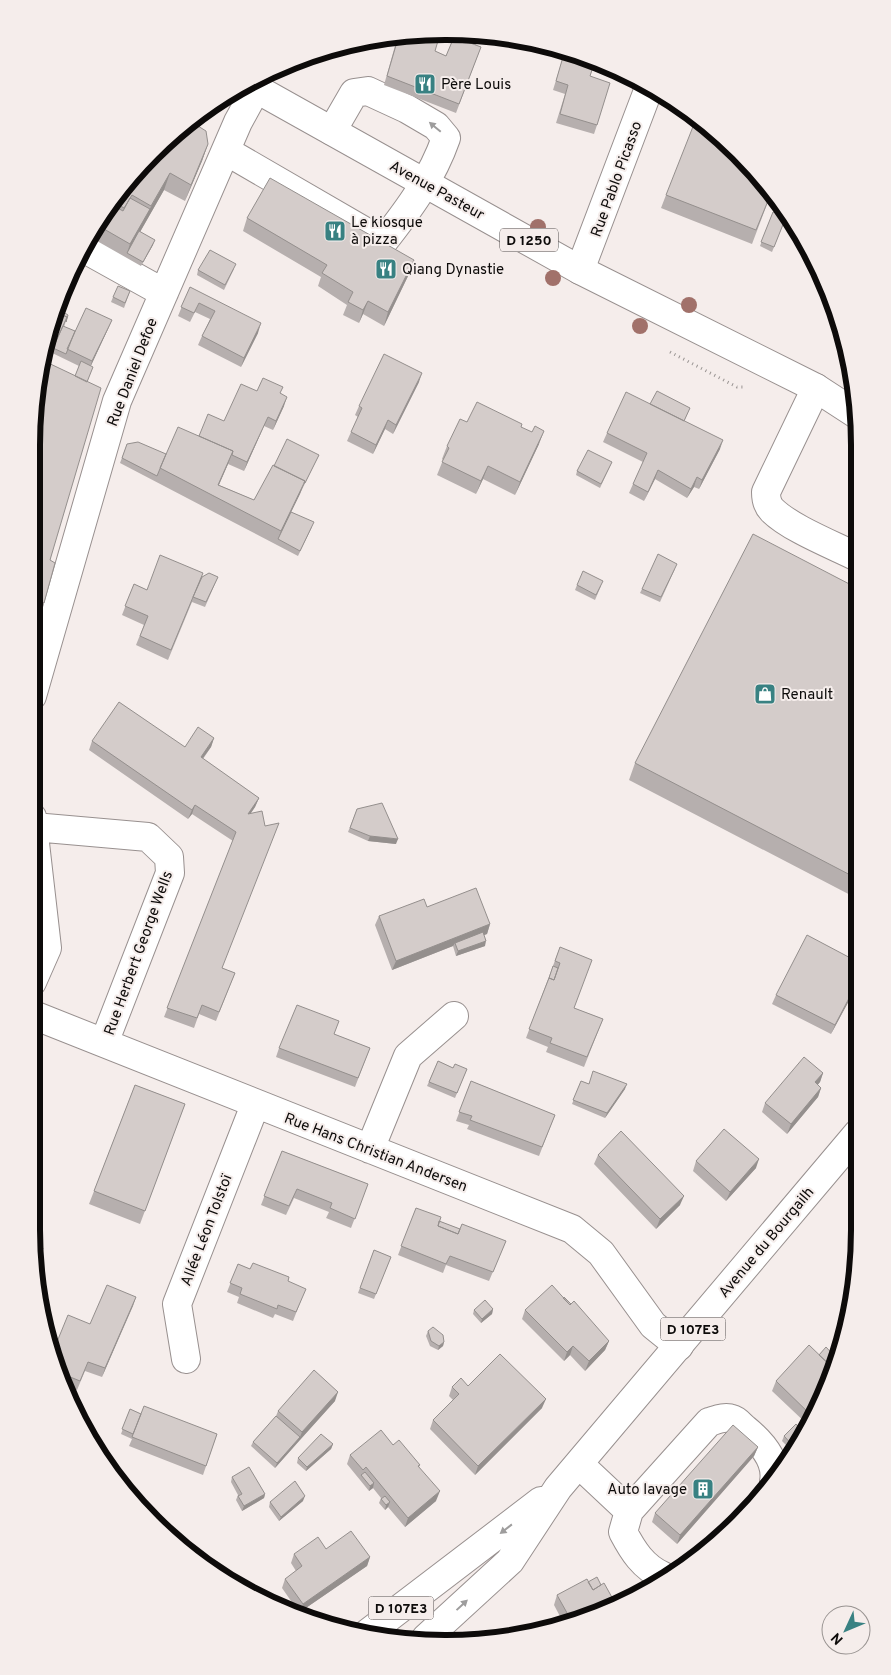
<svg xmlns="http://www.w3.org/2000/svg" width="891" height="1675" font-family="Overpass,sans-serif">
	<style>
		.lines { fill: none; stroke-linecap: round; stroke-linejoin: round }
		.minor-casing { stroke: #98908f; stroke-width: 30 }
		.major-casing { stroke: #98908f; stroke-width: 30 }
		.path { stroke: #999492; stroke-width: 3; stroke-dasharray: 1 4; stroke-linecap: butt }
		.minor { stroke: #fff; stroke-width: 28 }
		.major { stroke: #fff; stroke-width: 28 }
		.tree { fill: #a1716a }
		.wall { fill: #b6afae }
		.shaded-wall { fill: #948f8d }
		.building { fill: #d4ccca; stroke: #948f8d }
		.oneway { fill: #9e9d9d }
		.labels { text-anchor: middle; stroke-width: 4; stroke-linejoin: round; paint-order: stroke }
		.shield { fill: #f5edeb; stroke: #534f4e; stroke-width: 1 }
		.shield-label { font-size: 14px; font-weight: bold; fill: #0d0b0a }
		.poi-label { font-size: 15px; fill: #0d0b0a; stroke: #f5edeb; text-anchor: start }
		.street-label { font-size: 15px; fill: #0d0b0a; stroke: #f5edeb }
		.rim { fill: none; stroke: #0d0b0a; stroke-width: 6 }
	</style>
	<rect width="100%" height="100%" fill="#f5edeb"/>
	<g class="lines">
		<!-- minor casing -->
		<g class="minor-casing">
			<path id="minor" d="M226,151L383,242C409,209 432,178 446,138L436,126L407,109L368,91L354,93L332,131
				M83,248L164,293
				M580,270L649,88
				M816,388L766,492C766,499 767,505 772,510C790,528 833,545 857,557
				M32,696L117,401L238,122L256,89
				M34,827L148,837L169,857L170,873L104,1043
				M32,982L47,948L32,817
				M31,1014L572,1229L601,1253L653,1325L679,1346
				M370,1149L408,1056L454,1016
				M186,1359L177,1304L255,1105
				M580,1465L629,1511
				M663,1576C643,1567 633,1551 623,1532L629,1511L709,1422C716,1420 725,1416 732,1419C737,1420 741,1426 745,1429C761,1442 778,1460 774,1482"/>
		</g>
		<!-- major casing -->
		<g class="major-casing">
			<path id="major" d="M246,83L580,270L816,388L856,414
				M368,1633L541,1501
				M426,1638L510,1561L558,1488L858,1133"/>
		</g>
		<!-- path -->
		<path class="path" d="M670,352L737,387H745"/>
		<!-- minor -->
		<use href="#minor" class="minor"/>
		<!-- major -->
		<use href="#major" class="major"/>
	</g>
	<!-- trees -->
	<g class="tree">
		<circle cx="538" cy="227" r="8"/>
		<circle cx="553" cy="278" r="8"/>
		<circle cx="689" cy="305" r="8"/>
		<circle cx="640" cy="326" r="8"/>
	</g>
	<!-- wall -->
	<path class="wall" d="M473,32L513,39L512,43L480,34L476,45L481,47L456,113L384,85L398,35L437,33L435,51L446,56L453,39L446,37L447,33Z
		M558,47L595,61L590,76L597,125L594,134L556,123L565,94L553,90L564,54L556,52Z
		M208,144L202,161L185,201L164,190L140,232L153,245L141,266L90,237L117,193Z
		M772,191L752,244L661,208L666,195Z
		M773,212L786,217L772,252L760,246Z
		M247,218L409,274L384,326L363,314L359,323L343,315L347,305L318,286L321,277L243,231Z
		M813,261L822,276L810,270Z
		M234,269L224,290L197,275L198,270Z
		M190,287L258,333L241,367L198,345L202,336L210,319L195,312L190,322L178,316Z
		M130,291L124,308L111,302L113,297Z
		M68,315L64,327L75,331L112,320L108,329L91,365L50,560L44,603L39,617L32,612V419L75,376L79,366L44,349L45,339Z
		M419,382L393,434L385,429L373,454L347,441L351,432L358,417L355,415L359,406Z
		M257,391L281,393L284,406L273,430L264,426L244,471L228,464L219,485L254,500L274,466L319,455L291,512L312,527L298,556L120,463L127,444L166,454L224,421Z
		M650,404L690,408L684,421L720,449L699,489L694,487L687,498L655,479L644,501L629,493L633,484L643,462L603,442L607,433Z
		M467,422L521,427L539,444L515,495L483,479L476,494L437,475L443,460L442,459L447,446Z
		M612,462L600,488L576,475L577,471Z
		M675,569L660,602L640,593L642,589Z
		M202,577H218L205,607L192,602L168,660L136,645L144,625L122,615L134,584L147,590Z
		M577,585L601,586L595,600L575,590Z
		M857,588L858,899L629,780L635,763Z
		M214,738L211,747L203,759L259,798L255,807L251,813L222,968L235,973L216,1021L199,1014L194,1028L164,1017L233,841L192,814L188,819L89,750L92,741L185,747Z
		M357,809L396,844L368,841L348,832Z
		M427,907L490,924L487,934L484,935L485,946L456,956L453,946L392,970L375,925L379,916Z
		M560,947L574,1008L603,1019L584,1067L546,1052L548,1047L526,1038Z
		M858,962V984L831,1034L772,1004L776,995Z
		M334,1034L370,1048L355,1087L276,1057L279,1048Z
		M438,1061L453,1068L467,1069L455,1098L427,1086Z
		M823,1073L820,1082L817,1085L821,1088L818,1097L787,1134L762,1112L765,1103Z
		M471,1081L555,1115L539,1156L467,1129L469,1125L456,1121Z
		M581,1081L589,1084L625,1089L605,1118L572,1104Z
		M135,1085L185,1104L140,1224L89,1204Z
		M282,1151L368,1184L351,1228L326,1218L329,1212L294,1198L286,1215L261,1205Z
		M598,1155L680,1205L656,1229L594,1164Z
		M696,1161L756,1168L726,1201L693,1171Z
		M416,1208L439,1221L460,1229L506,1241L489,1281L446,1265L443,1273L398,1255Z
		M374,1250L391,1257L374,1299L358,1293Z
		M238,1264L250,1269L288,1281L302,1298L293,1321L275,1314L273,1318L237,1303L239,1297L227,1292Z
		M136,1297L102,1377L85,1371L77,1390L65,1386L53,1363L90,1324Z
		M563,1298L609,1341L605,1350L585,1371L570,1355L564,1361L522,1319L525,1310Z
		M493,1309L492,1314L481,1323L473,1314L474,1310Z
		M428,1331L444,1342L443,1346L438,1350L430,1346L426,1336Z
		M776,1381L817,1413L809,1426L772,1391Z
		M452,1387L542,1408L475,1475L430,1429L433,1420L453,1400L449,1396Z
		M335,1401L275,1468L251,1446L253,1442L276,1416L278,1411Z
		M130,1409L141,1414L217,1434L203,1475L129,1446L132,1439L121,1434Z
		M804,1433L793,1452L782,1441L784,1436Z
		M333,1444L331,1449L306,1471L297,1463L298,1458Z
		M393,1445L420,1465L419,1467L436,1501L405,1527L388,1507L385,1510L379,1503L381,1498L373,1488L369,1491L347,1464L350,1455Z
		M758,1447L754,1456L677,1544L652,1522L655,1513Z
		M232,1477L265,1494L264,1498L242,1511L236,1500L238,1495L231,1482Z
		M303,1501L279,1521L269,1507L270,1502Z
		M326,1549L370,1557L367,1566L300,1612L298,1611L282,1588L285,1579L296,1571L291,1563L294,1554Z
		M588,1582L601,1585L614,1601L604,1612L563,1622L554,1605L557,1595Z"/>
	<!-- shaded-wall -->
	<path class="shaded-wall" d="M208,144L202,161L185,201L191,185Z
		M170,173L164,190L128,253H127L130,244Z
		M155,240L153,245L141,266L143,262Z
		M414,260L409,274L384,326L388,312Z
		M368,301L363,314L359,323L363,310Z
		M112,320L108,329L89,370L92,361Z
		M261,323L258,333L241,367L244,358Z
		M422,373L419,382L393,434L396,425Z
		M287,397L284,406L273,430L276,421Z
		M268,417L244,471L247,462Z
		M388,420L385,429L373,454L376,445Z
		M544,431L539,444L515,495L520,482Z
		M723,440L720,449L699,489L702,480Z
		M233,451L228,464L213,498L218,485Z
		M488,466L483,479L476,494L481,481Z
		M658,470L655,479L644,501L648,492Z
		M697,477L694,487L687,498L691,489Z
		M305,481L300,494L278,539L281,531Z
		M214,738L211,747L197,766L201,757Z
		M259,798L255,807L244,823L248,814Z
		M195,805L192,814L188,819L192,810Z
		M370,836L398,839L396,844L368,841Z
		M490,924L487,934L456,945L455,943L453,946L392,970L396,961Z
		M486,941L485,946L456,956L458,951Z
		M858,981V984L831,1034L835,1025Z
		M823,1073L820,1082L812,1092L815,1082Z
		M627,1084L625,1089L605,1118L607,1113Z
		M821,1088L818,1097L787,1134L791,1124Z
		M759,1159L756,1168L726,1201L730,1192Z
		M684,1196L680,1205L656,1229L660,1219Z
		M136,1297L133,1306L102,1377L105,1368Z
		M493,1309L492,1314L481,1323L482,1319Z
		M609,1341L605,1350L585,1371L589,1361Z
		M444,1342L443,1346L438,1350L439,1346Z
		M573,1346L570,1355L564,1361L567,1352Z
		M338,1392L335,1401L298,1442L302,1432Z
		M546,1399L542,1408L475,1475L478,1466Z
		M300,1437L298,1442L275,1468L277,1463Z
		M333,1444L331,1449L306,1471L307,1467Z
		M758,1447L754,1456L677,1544L680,1535Z
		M374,1483L373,1488L369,1491L370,1486Z
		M440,1491L436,1501L405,1527L408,1518Z
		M265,1494L264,1498L242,1511L244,1506Z
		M305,1496L303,1501L279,1521L281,1517Z
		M390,1502L388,1507L385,1510L386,1505Z
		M370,1557L367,1566L300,1612L303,1604Z"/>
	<!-- building -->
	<path class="building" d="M437,33L440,34L435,51L446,56L454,37L481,47L459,104L387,76L399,35Z
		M565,50L595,61L590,76L610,83L597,125L560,114L568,85L556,81Z
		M696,119L718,134L772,191L756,230L666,195Z
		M190,121L206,131L208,144L191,185L170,173L151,206L132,195L124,208L112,201L117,193L173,134Z
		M270,178L414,260L388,312L368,301L363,310L348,302L353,292L322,273L327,265L247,218Z
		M130,198L150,209L130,244L97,225L110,204L123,211Z
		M773,212L786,217L774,247L761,242Z
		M139,231L155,240L143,262L127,253Z
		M210,250L236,264L225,285L198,270Z
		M118,286L130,291L125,303L113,297Z
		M190,287L261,323L244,358L202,336L215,311L199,303L194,313L181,307Z
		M57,308L68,315L66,322L67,317L55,312Z
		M86,308L112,320L92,361L67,349Z
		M55,312L67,317L55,343L45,339Z
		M63,326L75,331L66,354L53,348Z
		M384,354L422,373L396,425L388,420L376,445L351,432L362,408L359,406Z
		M42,360L101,388L50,560L55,563L44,603L32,596V419Z
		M81,361L93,367L87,382L75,376Z
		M263,378L283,387L280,393L287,397L276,421L268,417L247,462L232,455L233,451L199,436L208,414L224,421L241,384L257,391Z
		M657,391L690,408L684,421L650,404Z
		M626,392L723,440L702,480L697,477L691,489L658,470L648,492L633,484L647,453L607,433Z
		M477,402L522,424L521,427L532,432L535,426L544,431L520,482L488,466L481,481L442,462L449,448L447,446L460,419L467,422Z
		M178,427L233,451L218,485L254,500L273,465L305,481L281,531L160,468Z
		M287,439L319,455L305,483H304L305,481L274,466Z
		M138,442L166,454L157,476L122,458L127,444Z
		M588,450L612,462L601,484L577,471Z
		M291,512L314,522L300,551L278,539Z
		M753,534L857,588L858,879L635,763Z
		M658,554L677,564L661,597L642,589Z
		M160,555L203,573L171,650L140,636L148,616L125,606L134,584L147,590Z
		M583,571L603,581L596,595L577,585Z
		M209,573L218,577L206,602L193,597L202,577Z
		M119,702L185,747L198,727L214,738L201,757L259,798L248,814L262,811L265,826L279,823L222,968L235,973L219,1012L202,1005L197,1018L167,1008L236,832L195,805L192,810L92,741Z
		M382,803L398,839L370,836L350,828L357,809Z
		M476,888L490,924L396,961L379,916L424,899L427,907Z
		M483,932L486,941L458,951L455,943Z
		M807,935L858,962V981L835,1025L776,995Z
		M560,947L592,960L574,1008L603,1019L587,1057L550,1043L552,1038L529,1029L549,978L554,980L560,963L555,961Z
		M553,966L558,968L554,980L549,978Z
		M297,1005L339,1021L334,1034L370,1048L358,1078L279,1048Z
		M804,1057L823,1073L815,1082L821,1088L791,1124L765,1103Z
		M438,1061L453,1068L455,1064L467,1069L457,1093L429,1082Z
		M593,1071L627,1084L607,1113L573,1100L581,1081L589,1084Z
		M471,1081L555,1115L542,1147L470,1120L472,1116L459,1112Z
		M135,1085L185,1104L145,1211L94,1191Z
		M724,1129L759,1159L730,1192L696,1161Z
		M621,1131L684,1196L660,1219L598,1155Z
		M282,1151L368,1184L355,1219L330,1208L332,1203L297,1189L289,1206L264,1196Z
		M416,1208L441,1217L438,1226L458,1234L462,1224L506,1241L493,1272L450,1256L446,1264L401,1246Z
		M439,1221L460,1229L458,1234L438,1226Z
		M34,1244L43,1248L37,1264Z
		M374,1250L391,1257L376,1294L360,1288Z
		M253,1263L289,1277L288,1281L306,1289L296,1312L278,1305L277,1309L240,1294L242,1288L230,1283L238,1264L250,1269Z
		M107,1285L136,1297L105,1368L88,1362L80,1381L58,1372L53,1363L52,1354L68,1315L90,1324Z
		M552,1285L570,1305L574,1301L609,1341L589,1361L573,1346L567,1352L525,1310Z
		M564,1297L571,1304L570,1305L563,1298Z
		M485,1300L493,1309L482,1319L474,1310Z
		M433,1327L443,1335L444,1342L439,1346L431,1341L428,1331Z
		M809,1345L834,1369L817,1413L814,1418L776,1381Z
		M826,1347L837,1359L834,1369L819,1355Z
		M500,1354L546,1399L478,1466L433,1420L459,1394L452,1387L461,1378L468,1386Z
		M314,1370L338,1392L302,1432L278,1411Z
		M144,1406L217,1434L206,1466L132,1437Z
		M130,1409L141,1414L133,1434L122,1429Z
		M276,1416L300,1437L277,1463L253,1442Z
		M796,1424L804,1433L795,1448L784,1436Z
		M733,1425L758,1447L680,1535L655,1513Z
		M381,1430L393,1445L399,1440L420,1465L418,1466L440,1491L408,1518L366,1467L363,1470L350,1455Z
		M321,1434L333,1444L307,1467L298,1458Z
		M249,1467L265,1494L244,1506L238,1496L242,1494L232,1477Z
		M365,1472L374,1483L370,1486L361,1475Z
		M295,1481L305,1496L281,1517L270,1502Z
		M385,1496L390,1502L386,1505L381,1499Z
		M351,1531L370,1557L303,1604L285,1579L302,1566L294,1554L318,1537L326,1549Z
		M597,1577L601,1585L593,1590L588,1582Z
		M587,1579L593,1590L604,1583L614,1601L628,1593L630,1596L604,1612L571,1620L557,1595Z"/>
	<!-- one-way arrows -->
	<defs><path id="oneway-solid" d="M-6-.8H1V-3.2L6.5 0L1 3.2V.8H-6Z" transform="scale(1.25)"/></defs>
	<g class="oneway">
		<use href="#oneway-solid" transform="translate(435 127) rotate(-140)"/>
		<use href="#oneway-solid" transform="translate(506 1529) rotate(142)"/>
		<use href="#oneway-solid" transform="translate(462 1605) rotate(-43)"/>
	</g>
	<!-- icons -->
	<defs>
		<g id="restaurant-square" transform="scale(1.125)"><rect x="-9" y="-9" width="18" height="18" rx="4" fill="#388182" stroke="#f5edeb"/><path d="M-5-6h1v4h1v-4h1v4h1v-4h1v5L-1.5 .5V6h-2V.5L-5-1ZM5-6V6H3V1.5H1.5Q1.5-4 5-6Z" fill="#fff"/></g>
		<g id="shop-square" transform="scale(1.125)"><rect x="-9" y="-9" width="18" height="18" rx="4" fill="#388182" stroke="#f5edeb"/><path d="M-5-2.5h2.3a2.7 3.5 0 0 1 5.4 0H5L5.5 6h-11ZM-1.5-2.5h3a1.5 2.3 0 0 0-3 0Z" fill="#fff"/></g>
		<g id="building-square" transform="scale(1.125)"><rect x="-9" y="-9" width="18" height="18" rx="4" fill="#388182" stroke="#f5edeb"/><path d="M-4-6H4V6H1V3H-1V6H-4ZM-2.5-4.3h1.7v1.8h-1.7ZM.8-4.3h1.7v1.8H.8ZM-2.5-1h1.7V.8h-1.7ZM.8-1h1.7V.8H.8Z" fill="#fff"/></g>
	</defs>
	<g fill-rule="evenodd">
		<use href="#restaurant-square" x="425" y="84"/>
		<use href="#restaurant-square" x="335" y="231"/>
		<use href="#restaurant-square" x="386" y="269"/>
		<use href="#shop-square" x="765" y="694"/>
		<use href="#building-square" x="703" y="1489"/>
	</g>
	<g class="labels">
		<!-- shield labels -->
		<g class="shield">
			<rect x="500" y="228.5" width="58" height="23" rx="4"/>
			<rect x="660.5" y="1317.5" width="65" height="23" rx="4"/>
			<rect x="368.5" y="1596.5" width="65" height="23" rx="4"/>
		</g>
		<g class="shield-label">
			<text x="529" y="245">D 1250</text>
			<text x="693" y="1334">D 107E3</text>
			<text x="401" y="1613">D 107E3</text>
		</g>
		<!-- poi labels -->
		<g class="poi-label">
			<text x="441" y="89">Père Louis</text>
			<text x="351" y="227">Le kiosque<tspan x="351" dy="17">à pizza</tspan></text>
			<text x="402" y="274">Qiang Dynastie</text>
			<text x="781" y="699">Renault</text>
			<text x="687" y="1494" text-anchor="end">Auto lavage</text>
		</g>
		<!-- street labels -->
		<g class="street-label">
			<text transform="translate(616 179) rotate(-70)" y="5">Rue Pablo Picasso</text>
			<text transform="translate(437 190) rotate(29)" y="5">Avenue Pasteur</text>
			<text transform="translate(132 372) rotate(-69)" y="5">Rue Daniel Defoe</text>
			<text transform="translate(138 953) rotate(-70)" y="5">Rue Herbert George Wells</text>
			<text transform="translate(376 1152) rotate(21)" y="5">Rue Hans Christian Andersen</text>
			<text transform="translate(206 1230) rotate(-69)" y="5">Allée Léon Tolstoï</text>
			<text transform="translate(766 1242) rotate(-50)" y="5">Avenue du Bourgailh</text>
		</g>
	</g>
	<!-- crop -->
	<path d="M0 0H891V1675H0ZM445 40H446A405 405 0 0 1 851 445V1230A405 405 0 0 1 446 1635H445A405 405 0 0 1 40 1230V445A405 405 0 0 1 445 40Z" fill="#f5edeb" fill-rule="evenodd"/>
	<path class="rim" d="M445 40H446A405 405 0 0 1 851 445V1230A405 405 0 0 1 446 1635H445A405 405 0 0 1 40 1230V445A405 405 0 0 1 445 40Z"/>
	<!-- north arrow -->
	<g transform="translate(846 1630) rotate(226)"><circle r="24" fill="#f5edeb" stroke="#989391"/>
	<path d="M0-4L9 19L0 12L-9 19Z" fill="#388182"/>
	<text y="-8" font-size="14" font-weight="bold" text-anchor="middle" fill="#0d0b0a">N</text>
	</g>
</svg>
